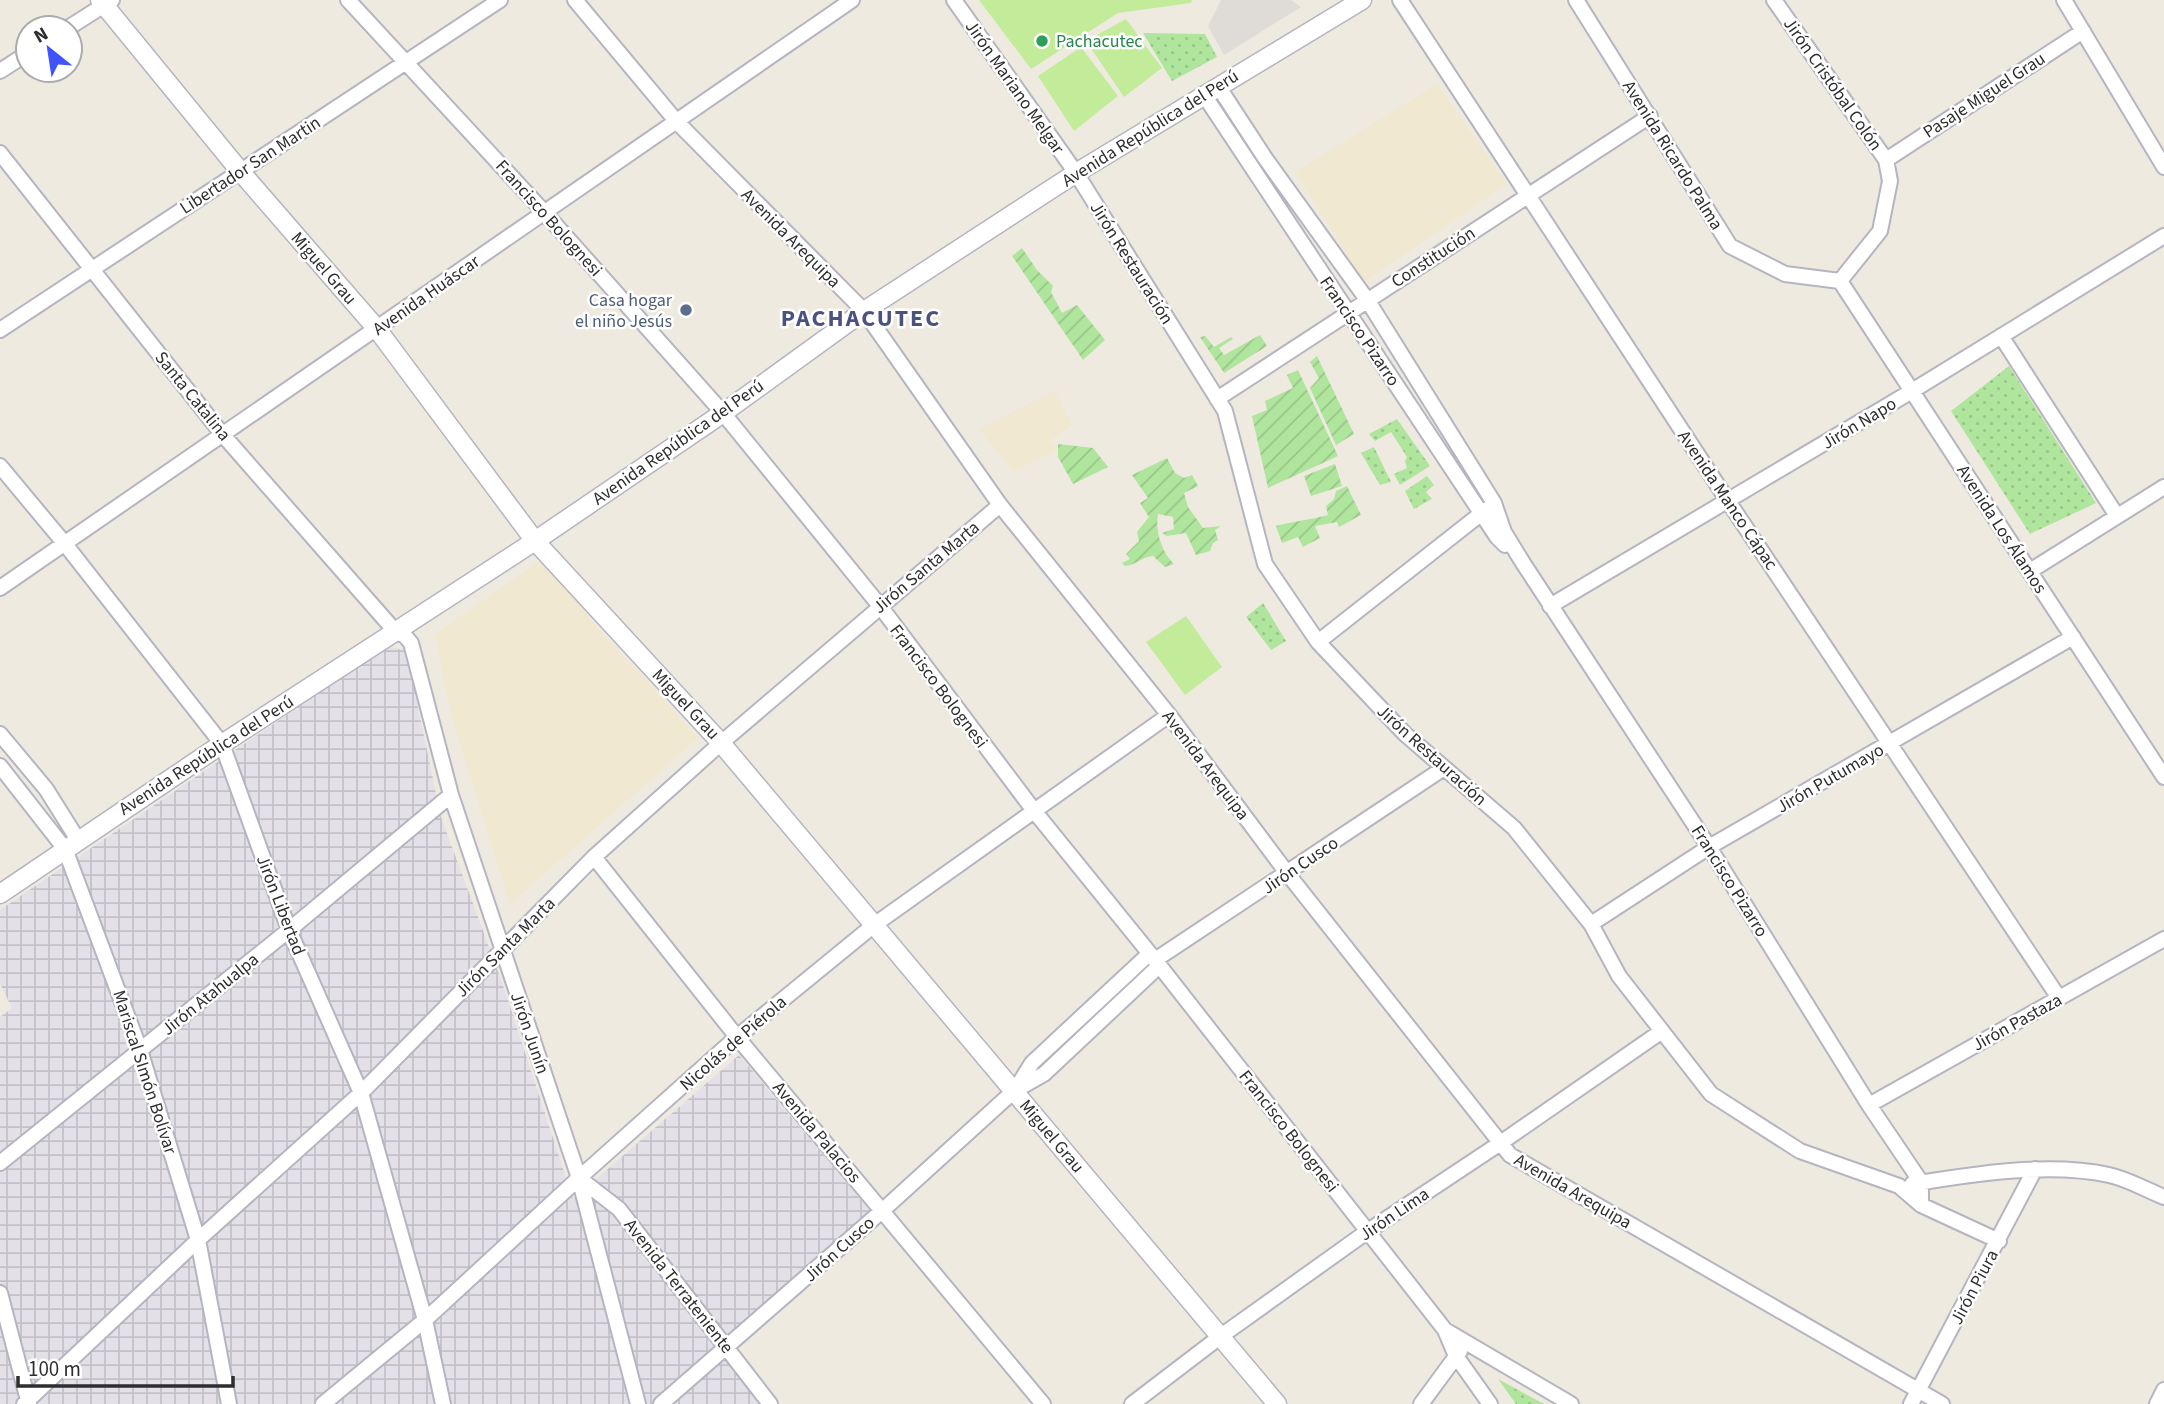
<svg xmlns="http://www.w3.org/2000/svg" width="2164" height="1404" font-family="'Source Sans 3',sans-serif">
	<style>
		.industrial { fill: url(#industrial-grid) }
		.education { fill: #f0e8d0 }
		.grass { fill: url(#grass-dots) }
		.garden { fill: url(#garden-furrows) }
		.pitch { fill: #c2ec99 }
		.plaza { fill: #dfdcd7 }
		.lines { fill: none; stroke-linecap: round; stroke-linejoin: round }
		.minor-casing { stroke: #b4b5c1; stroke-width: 18 }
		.tertiary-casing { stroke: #b4b5c1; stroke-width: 21 }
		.minor { stroke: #fff; stroke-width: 14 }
		.tertiary { stroke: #fff; stroke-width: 18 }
		.leisure-dot { fill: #2e9e5b; stroke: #fff; stroke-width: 2.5 }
		.service-dot { fill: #5c6f8a; stroke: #fff; stroke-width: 2.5 }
		.labels { text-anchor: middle; stroke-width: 5; stroke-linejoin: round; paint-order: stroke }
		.leisure-label { font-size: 18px; fill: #27864d; stroke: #fff; text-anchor: start }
		.street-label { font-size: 18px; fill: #2e2e2e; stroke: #fff }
		.service-label { font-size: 18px; fill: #4e5e75; stroke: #fff; text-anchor: end }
		.district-label { font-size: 24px; font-weight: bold; letter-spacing: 2px; fill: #4c5280; stroke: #fff }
	</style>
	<defs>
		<pattern id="industrial-grid" width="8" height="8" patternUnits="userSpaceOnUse" patternTransform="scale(1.75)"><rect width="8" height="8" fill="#e3e0e8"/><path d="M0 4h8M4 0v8" fill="none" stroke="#c3c0c7"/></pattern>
		<pattern id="grass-dots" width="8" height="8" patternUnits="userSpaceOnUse" patternTransform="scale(1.75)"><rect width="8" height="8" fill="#b0e59d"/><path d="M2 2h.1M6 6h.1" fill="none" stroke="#98c588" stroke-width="1.8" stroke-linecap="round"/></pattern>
		<pattern id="garden-furrows" width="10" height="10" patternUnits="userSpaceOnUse" patternTransform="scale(1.75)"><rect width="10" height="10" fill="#b0e59d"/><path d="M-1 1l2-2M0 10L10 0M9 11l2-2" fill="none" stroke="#98c588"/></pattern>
	</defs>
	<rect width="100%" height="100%" fill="#efeae0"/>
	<!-- industrial -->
	<path class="industrial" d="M388,646L406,651L441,817L502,982L573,1199L739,1055L873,1214L727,1357L763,1404H0V1017L12,1008L0,984V910Z"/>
	<!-- education -->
	<path class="education" d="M1437,84L1507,184L1364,282L1295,172Z
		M1054,391L1073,425L1051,440L1057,450L1014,472L979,429Z
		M542,559L597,627L698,738L510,904L450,712L435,634Z"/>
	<!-- grass -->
	<path class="grass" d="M1143,33L1205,34L1217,57L1172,81Z
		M2009,366L2096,503L2030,534L1951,411Z
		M1397,419L1430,466L1400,485L1394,474L1407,468L1405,461L1407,457L1391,432L1375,441L1369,434Z
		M1374,447L1391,482L1380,485L1361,453Z
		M1427,476L1434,485L1426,492L1432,499L1414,509L1405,491Z
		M1263,603L1286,641L1271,650L1246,617Z
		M1498,1379L1544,1404H1516Z"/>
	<!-- garden -->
	<path class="garden" d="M1022,248L1037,270L1053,286L1051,292L1062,313L1077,305L1105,340L1083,360L1012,256Z
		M1260,335L1267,346L1224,373L1200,337L1205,336L1214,347L1231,337L1233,339L1219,348L1224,355Z
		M1317,356L1354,434L1336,445L1310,388L1319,378L1310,362Z
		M1298,370L1338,456L1268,488L1252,416L1267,410L1265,401L1293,388L1287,375Z
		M1058,444L1093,448L1108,467L1073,484L1058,457Z
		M1167,458L1175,473L1184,478L1192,475L1198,486L1184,493L1188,507L1203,528L1221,526L1215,530L1218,540L1213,543L1210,551L1196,555L1186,533L1167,536L1162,533L1174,529L1173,517L1158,514C1155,530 1161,552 1174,564L1165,567L1153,556C1142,557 1136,565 1125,566L1122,563L1130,559L1126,554L1139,541L1137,532L1149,517L1140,503L1148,498L1132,475Z
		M1335,464L1342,486L1311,496L1304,476Z
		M1347,486L1361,515L1339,527L1337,522L1315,526L1320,538L1303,547L1298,537L1282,543L1276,526C1294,521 1310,520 1328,515L1326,506L1334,499L1336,491Z"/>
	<!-- pitch -->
	<path class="pitch" d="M979,0H1192L1191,3L1118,13L1031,69Z
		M1126,19L1162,68L1124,97L1086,41Z
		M1081,47L1118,96L1074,131L1038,76Z
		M1186,616L1222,667L1185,695L1146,642Z"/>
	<!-- plaza -->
	<path class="plaza" d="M1221,0H1291L1301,7L1224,55L1208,26Z"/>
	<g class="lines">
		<!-- minor casing -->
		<g class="minor-casing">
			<path id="minor" d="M348,0L545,213L723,413L880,606L1035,812L1155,960L1445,1330L1456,1356L1490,1404
				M575,0L677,122L864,311L1000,505L1169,715L1287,873L1510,1155L1942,1404
				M954,0L1076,173L1225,411L1265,564L1318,642L1405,734L1514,828L1591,924L1619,976L1711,1094L1800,1151L1899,1186L1921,1205L1999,1241
				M1400,0L1728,501L2059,998
				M1576,0L1730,246L1785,274L1840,281
				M1774,0L1886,160L1890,181L1880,231L1840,281
				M2064,0L2164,167
				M68,28L112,0
				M0,71L28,53
				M1218,86L1265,158L1368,301L1494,503L1504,532L1523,563L1709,847L1869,1105L1921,1182V1205
				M1204,95L1497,537L1505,545
				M0,153L223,435L395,631L405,636L411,643L451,795L579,1178L638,1404
				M1886,160L2083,31
				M1840,281L2164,777
				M0,330L500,0
				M2001,336L2117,516
				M1217,399L1650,116
				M0,466L65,544L222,744L289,930L361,1093L425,1320L443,1404
				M2030,571L2164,487
				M0,588L852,0
				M1550,606L1912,391L2164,236
				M1318,642L1487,509
				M0,734L46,789L78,840
				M0,766L65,849L140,1050L198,1240L229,1404
				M594,857L737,1037L1043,1404
				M1591,924L1709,847L2073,637
				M1155,960L1444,768
				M1017,1087L1032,1063L1149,954
				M1869,1105L2164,939
				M0,1163L289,930L451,795
				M579,1178L619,1209L770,1404
				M1912,1184C1973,1174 2048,1162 2109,1175C2128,1179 2146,1190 2164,1197
				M0,1293L29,1404
				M1445,1330L1571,1404
				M24,1404L198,1240L361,1093L594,857L721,743L1000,505
				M323,1404L425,1320L579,1178L737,1037L874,925L1169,715
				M661,1404L883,1210L1014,1091L1044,1074L1159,966
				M1132,1404L1221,1336L1368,1231L1499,1144L1662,1031
				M1421,1404L1460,1351
				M1911,1404L2035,1169
				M2157,1404L2164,1390"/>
		</g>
		<!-- tertiary casing -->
		<g class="tertiary-casing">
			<path id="tertiary" d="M100,0L240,171L377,329L535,541L721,743L1277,1404
				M0,894L222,744L535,541L723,413L864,311L1076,173L1362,0"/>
		</g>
		<!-- minor -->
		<use href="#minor" class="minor"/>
		<!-- tertiary -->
		<use href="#tertiary" class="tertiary"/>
	</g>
	<!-- markers -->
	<circle class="leisure-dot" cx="1042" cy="41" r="7"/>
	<circle class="service-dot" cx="686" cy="310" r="7"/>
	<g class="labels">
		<!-- leisure labels -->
		<g class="leisure-label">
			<text x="1056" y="47">Pachacutec</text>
		</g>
		<!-- street labels -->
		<g class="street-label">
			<text transform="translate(1833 84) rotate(55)" y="6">Jirón Cristóbal Colón</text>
			<text transform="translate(1015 87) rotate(55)" y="6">Jirón Mariano Melgar</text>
			<text transform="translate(1984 95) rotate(-33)" y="6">Pasaje Miguel Grau</text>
			<text transform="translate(1150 128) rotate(-32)" y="6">Avenida República del Perú</text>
			<text transform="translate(1673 155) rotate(58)" y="6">Avenida Ricardo Palma</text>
			<text transform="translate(250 165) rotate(-33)" y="6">Libertador San Martin</text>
			<text transform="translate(549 218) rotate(48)" y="6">Francisco Bolognesi</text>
			<text transform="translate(791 238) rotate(45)" y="6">Avenida Arequipa</text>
			<text transform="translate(1433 257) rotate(-33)" y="6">Constitución</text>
			<text transform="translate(1132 263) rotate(58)" y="6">Jirón Restauración</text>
			<text transform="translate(324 268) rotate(49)" y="6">Miguel Grau</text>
			<text transform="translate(426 295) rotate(-35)" y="6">Avenida Huáscar</text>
			<text transform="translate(1360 331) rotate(56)" y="6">Francisco Pizarro</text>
			<text transform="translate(193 396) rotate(51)" y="6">Santa Catalina</text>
			<text transform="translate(1859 423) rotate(-31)" y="6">Jirón Napo</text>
			<text transform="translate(678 442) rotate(-35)" y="6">Avenida República del Perú</text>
			<text transform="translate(1728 500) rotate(56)" y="6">Avenida Manco Cápac</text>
			<text transform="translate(2002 529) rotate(57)" y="6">Avenida Los Álamos</text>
			<text transform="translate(926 567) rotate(-40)" y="6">Jirón Santa Marta</text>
			<text transform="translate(939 686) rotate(53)" y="6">Francisco Bolognesi</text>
			<text transform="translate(686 704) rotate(47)" y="6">Miguel Grau</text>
			<text transform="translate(206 755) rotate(-33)" y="6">Avenida República del Perú</text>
			<text transform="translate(1432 755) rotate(42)" y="6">Jirón Restauración</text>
			<text transform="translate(1206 765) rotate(53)" y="6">Avenida Arequipa</text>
			<text transform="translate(1830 778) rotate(-30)" y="6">Jirón Putumayo</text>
			<text transform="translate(1300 865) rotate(-34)" y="6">Jirón Cusco</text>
			<text transform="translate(1730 881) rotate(58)" y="6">Francisco Pizarro</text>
			<text transform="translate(281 905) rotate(69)" y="6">Jirón Libertad</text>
			<text transform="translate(505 947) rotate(-45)" y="6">Jirón Santa Marta</text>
			<text transform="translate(210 994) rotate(-39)" y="6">Jirón Atahualpa</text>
			<text transform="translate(2017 1022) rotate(-29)" y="6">Jirón Pastaza</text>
			<text transform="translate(530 1033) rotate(71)" y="6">Jirón Junín</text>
			<text transform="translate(733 1043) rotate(-41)" y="6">Nicolás de Piérola</text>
			<text transform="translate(145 1072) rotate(72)" y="6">Mariscal SImón Bolívar</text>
			<text transform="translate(1289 1131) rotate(52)" y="6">Francisco Bolognesi</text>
			<text transform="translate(817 1132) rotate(50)" y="6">Avenida Palacios</text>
			<text transform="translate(1052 1136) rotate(50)" y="6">Miguel Grau</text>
			<text transform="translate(1573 1191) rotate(30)" y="6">Avenida Arequipa</text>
			<text transform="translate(1394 1214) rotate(-34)" y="6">Jirón Lima</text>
			<text transform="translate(839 1249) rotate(-42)" y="6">Jirón Cusco</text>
			<text transform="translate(679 1286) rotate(52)" y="6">Avenida Terrateniente</text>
			<text transform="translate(1974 1287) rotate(-62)" y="6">Jirón Piura</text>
		</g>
		<!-- service labels -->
		<g class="service-label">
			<text x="672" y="306">Casa hogar<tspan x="672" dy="21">el niño Jesús</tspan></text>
		</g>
		<!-- district labels -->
		<g class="district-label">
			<text x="861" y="326">PACHACUTEC</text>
		</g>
	</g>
	<!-- north arrow -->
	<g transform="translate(49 49) rotate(330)"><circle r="33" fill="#ffffff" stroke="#ababab" stroke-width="2"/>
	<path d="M0-5L12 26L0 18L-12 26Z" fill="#4054fc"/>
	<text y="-10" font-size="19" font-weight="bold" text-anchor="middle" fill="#2e2e2e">N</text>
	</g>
	<!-- scale -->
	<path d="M18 1376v10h215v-10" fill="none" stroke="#2e2e2e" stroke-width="3.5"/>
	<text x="28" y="1376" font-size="21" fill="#2e2e2e" stroke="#ffffff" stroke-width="5" paint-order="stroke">100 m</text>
</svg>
